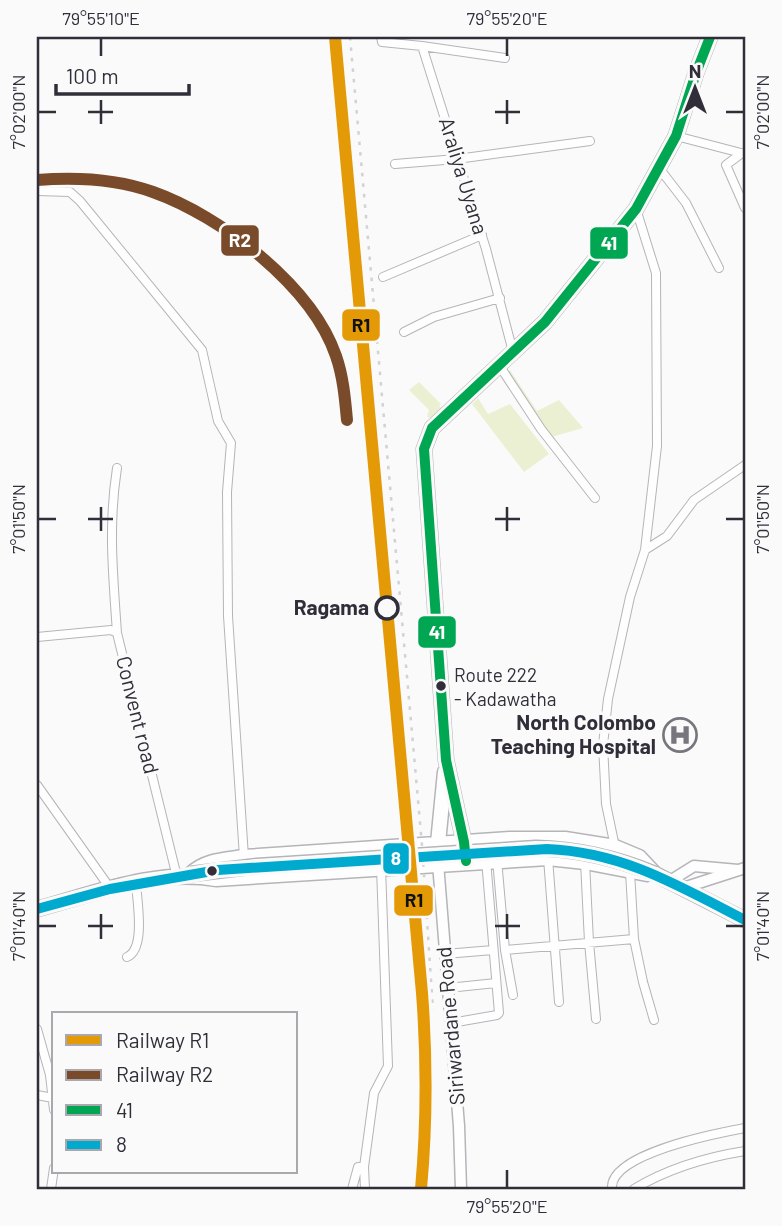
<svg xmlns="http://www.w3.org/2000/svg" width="782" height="1226" font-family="Barlow,sans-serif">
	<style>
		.green { fill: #ebf0d2 }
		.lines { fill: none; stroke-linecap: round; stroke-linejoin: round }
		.minor-casing { stroke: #b5b4b9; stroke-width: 10 }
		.tertiary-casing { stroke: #b5b4b9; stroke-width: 13 }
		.primary-casing { stroke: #b5b4b9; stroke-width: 17 }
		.minor { stroke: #fefefe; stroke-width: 8 }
		.tertiary { stroke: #fefefe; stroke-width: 10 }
		.primary { stroke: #fefefe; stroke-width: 14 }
		.rail { stroke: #d2d1d3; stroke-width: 2.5; stroke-dasharray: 3.5 7; stroke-linecap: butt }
		.primary-bridge-casing { stroke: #b5b4b9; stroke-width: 17; stroke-linecap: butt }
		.primary-bridge { stroke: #fefefe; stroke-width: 14 }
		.bus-1-casing { stroke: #fafafa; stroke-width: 16 }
		.bus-2-casing { stroke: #fafafa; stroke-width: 16 }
		.bus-1 { stroke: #00a651; stroke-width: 10 }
		.bus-2 { stroke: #00a9ce; stroke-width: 10 }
		.rail-1-casing { stroke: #fafafa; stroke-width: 18 }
		.rail-2-casing { stroke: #fafafa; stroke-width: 18 }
		.rail-1 { stroke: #e39a06; stroke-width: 12 }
		.rail-2 { stroke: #7a4b2a; stroke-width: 12 }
		.ticks { fill: none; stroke: #312e3a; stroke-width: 2.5 }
		.stop-dot { fill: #fafafa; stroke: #312e3a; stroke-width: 3.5 }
		.bus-dot { fill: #312e3a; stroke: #fafafa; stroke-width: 2.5 }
		.labels { text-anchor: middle; stroke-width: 7; stroke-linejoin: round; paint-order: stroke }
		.bus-label { font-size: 19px; fill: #312e3a; stroke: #fafafa; text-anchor: start }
		.street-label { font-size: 21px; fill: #312e3a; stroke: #fafafa }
		.stop-label { font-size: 21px; font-weight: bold; fill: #312e3a; stroke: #fafafa; text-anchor: end }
		.poi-label { font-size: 21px; font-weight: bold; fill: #312e3a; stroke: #fafafa; text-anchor: end }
		.line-badge { stroke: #fafafa; stroke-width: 2.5 }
		.badge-label { font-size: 19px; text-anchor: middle; font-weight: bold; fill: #fff }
		.pale-badge-label { font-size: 19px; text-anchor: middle; font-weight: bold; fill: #111 }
		.neatline { fill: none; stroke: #312e3a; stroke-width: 2.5 }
		.ticks-label { font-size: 18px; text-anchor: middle; fill: #312e3a }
	</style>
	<rect width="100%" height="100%" fill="#fafafa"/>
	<!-- green -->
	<path class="green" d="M510,370L537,411L559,400L583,428L548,438L507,373Z
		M419,382L441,404L439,406L443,410L431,418L427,417L429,410L409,390Z
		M478,398L488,414L510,404L549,454L524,472L472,404Z"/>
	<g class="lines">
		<!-- minor casing -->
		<g class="minor-casing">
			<path id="minor" d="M381,37L382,42L422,46L486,249L513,352
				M422,46L505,58
				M676,136L745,154
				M742,153L726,165L745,208
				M395,164L457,159L590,141
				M659,168L686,203L719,268
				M37,191L70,192L80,201L202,350L218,421L231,443L227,492L228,616L244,857
				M383,277L482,235
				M404,332L434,317L500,298
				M499,365L541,429L595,498
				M117,468C108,526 113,574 117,633
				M645,550L667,536L694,500L745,465
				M37,637L111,630L117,633L177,877
				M37,785L110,888
				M615,847L606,804L603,745L608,699L630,597L645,550L657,446L656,273L636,209
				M548,858L559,1002
				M497,859L505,950L513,995
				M585,862L589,942L596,1019
				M630,872L634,939L643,982L654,1020
				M505,950L634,939
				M445,954L493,950
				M127,957C146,949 137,901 136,883
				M448,988L496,983
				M451,1023L497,1015L499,1013L486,860
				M37,1029L50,1075L54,1110
				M37,1095L53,1098
				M51,1189L54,1168
				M352,1189L358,1167H364
				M365,1189L364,1167L374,1093L388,1066L381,867
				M612,1189C608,1154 718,1133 745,1128
				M634,1189C667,1169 707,1157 745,1151"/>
		</g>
		<!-- tertiary casing -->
		<g class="tertiary-casing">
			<path id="tertiary" d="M438,863L459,1126L461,1189
				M670,881L694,866L738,870
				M683,888L745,868"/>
		</g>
		<!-- primary casing -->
		<g class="primary-casing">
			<path id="primary" d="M437,853L445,772
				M466,861L464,842L446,760L424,449L432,428L545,322L636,209L676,136L696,73L710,37
				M191,874C205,860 225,860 244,857L510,839H565L615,847L639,857L655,874L745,920
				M37,909C93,894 157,868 216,879L548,858L585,862L647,874"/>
		</g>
		<!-- minor -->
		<use href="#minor" class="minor"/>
		<!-- tertiary -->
		<use href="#tertiary" class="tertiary"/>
		<!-- primary -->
		<use href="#primary" class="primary"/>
		<!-- rail -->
		<path class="rail" d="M335,37L422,993C427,1059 427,1123 421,1189
			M350,37L422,845L433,1010"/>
		<!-- primary-bridge casing -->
		<g class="primary-bridge-casing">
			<path id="primary-bridge" d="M191,874L257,866L536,848C578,849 616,858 655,874"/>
		</g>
		<!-- primary-bridge -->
		<use href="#primary-bridge" class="primary-bridge"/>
		<!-- bus-1 casing -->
		<g class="bus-1-casing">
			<path id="bus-1" d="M466,861L464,842L446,760L424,449L432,428L545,322L636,209L676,136L696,73L710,37"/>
		</g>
		<!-- bus-2 casing -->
		<g class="bus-2-casing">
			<path id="bus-2" d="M37,909L110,889L218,870L547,849C623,852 679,886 745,920"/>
		</g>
		<!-- bus-1 -->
		<use href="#bus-1" class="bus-1"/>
		<!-- bus-2 -->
		<use href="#bus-2" class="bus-2"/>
		<!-- rail-1 casing -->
		<g class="rail-1-casing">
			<path id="rail-1" d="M335,37L422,993C427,1059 427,1123 421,1189"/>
		</g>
		<!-- rail-2 casing -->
		<g class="rail-2-casing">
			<path id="rail-2" d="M37,180C75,177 117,179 153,192C221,216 312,286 336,356C343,376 345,398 347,420"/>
		</g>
		<!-- rail-1 -->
		<use href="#rail-1" class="rail-1"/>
		<!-- rail-2 -->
		<use href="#rail-2" class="rail-2"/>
	</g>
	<!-- ticks -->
	<path class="ticks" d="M101,38V56M507,38V56M101,100V124M507,100V124M38,112H56M88,112H113M495,112H520M726,112H744M101,507V531M507,507V531M38,519H56M88,519H113M495,519H520M726,519H744M101,914V939M507,914V939M38,926H56M88,926H113M495,926H520M726,926H744M507,1170V1188"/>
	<!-- icons -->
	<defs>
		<g id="hospital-ring" transform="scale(1.75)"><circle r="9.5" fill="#fafafa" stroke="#77757d" stroke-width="1.5"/><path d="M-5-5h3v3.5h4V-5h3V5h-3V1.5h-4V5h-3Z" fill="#77757d"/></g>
	</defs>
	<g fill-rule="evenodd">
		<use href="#hospital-ring" x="680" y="735"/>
	</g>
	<!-- markers -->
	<circle class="stop-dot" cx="387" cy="608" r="11"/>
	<g class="bus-dot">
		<circle cx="441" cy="686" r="6"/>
		<circle cx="212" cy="871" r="6"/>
	</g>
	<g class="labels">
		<!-- bus labels -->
		<g class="bus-label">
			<text x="454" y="682">Route 222<tspan x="454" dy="24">- Kadawatha</tspan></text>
		</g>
		<!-- street labels -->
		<g class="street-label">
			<text transform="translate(463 176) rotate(73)" y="7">Araliya Uyana</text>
			<text transform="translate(137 715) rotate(76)" y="7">Convent road</text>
			<text transform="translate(451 1026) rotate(-95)" y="7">Siriwardane Road</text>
		</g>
		<!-- stop labels -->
		<g class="stop-label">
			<text x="369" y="615">Ragama</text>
		</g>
		<!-- poi labels -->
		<g class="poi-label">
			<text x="656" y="730">North Colombo<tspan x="656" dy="24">Teaching Hospital</tspan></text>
		</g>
	</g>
	<g class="line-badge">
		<rect x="220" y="224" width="40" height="33" rx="7" fill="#7a4b2a"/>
		<rect x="589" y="226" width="40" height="34" rx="7" fill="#00a651"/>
		<rect x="341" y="308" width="40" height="34" rx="7" fill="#e39a06"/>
		<rect x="417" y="615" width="40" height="34" rx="7" fill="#00a651"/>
		<rect x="382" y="842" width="28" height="33" rx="7" fill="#00a9ce"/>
		<rect x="393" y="884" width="41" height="33" rx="7" fill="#e39a06"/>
	</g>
	<g class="badge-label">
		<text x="240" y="247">R2</text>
		<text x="609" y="250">41</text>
		<text x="437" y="639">41</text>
		<text x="396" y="865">8</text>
	</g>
	<g class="pale-badge-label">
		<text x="361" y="332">R1</text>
		<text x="414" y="907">R1</text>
	</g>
	<!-- border -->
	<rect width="782" height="1226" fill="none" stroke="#fafafa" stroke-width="77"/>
	<!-- legend -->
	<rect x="52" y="1012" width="245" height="161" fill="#fafafa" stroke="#aaa8ad" stroke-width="2"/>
	<rect x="66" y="1035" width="35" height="10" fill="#e39a06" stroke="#aaa8ad" stroke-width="2"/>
	<text x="116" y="1048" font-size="21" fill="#312e3a">Railway R1</text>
	<rect x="66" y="1070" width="35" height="10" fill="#7a4b2a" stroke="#aaa8ad" stroke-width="2"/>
	<text x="116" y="1082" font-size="21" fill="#312e3a">Railway R2</text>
	<rect x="66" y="1105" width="35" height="10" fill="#00a651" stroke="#aaa8ad" stroke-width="2"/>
	<text x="116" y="1118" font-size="21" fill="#312e3a">41</text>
	<rect x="66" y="1140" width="35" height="10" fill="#00a9ce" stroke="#aaa8ad" stroke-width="2"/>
	<text x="116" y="1152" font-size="21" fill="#312e3a">8</text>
	<!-- north arrow -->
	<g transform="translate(695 88)" stroke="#fafafa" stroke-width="5" paint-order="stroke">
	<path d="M0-5L12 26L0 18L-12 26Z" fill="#312e3a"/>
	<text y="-10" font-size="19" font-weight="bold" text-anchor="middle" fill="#312e3a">N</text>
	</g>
	<!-- scale -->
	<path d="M56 84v10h133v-10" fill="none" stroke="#312e3a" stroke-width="3.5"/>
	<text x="66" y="84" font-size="21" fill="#312e3a" stroke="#fafafa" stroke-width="5" paint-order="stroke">100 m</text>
	<rect x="38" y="38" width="706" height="1150" class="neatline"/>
	<g class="ticks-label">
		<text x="101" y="25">79°55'10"E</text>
		<text x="507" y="25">79°55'20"E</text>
		<text transform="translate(19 112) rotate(-90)" y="6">7°02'00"N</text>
		<text transform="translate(763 112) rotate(-90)" y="6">7°02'00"N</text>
		<text transform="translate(19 519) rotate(-90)" y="6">7°01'50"N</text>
		<text transform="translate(763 519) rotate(-90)" y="6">7°01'50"N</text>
		<text transform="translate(19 926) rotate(-90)" y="6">7°01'40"N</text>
		<text transform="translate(763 926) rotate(-90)" y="6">7°01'40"N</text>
		<text x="507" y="1213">79°55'20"E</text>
	</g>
</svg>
